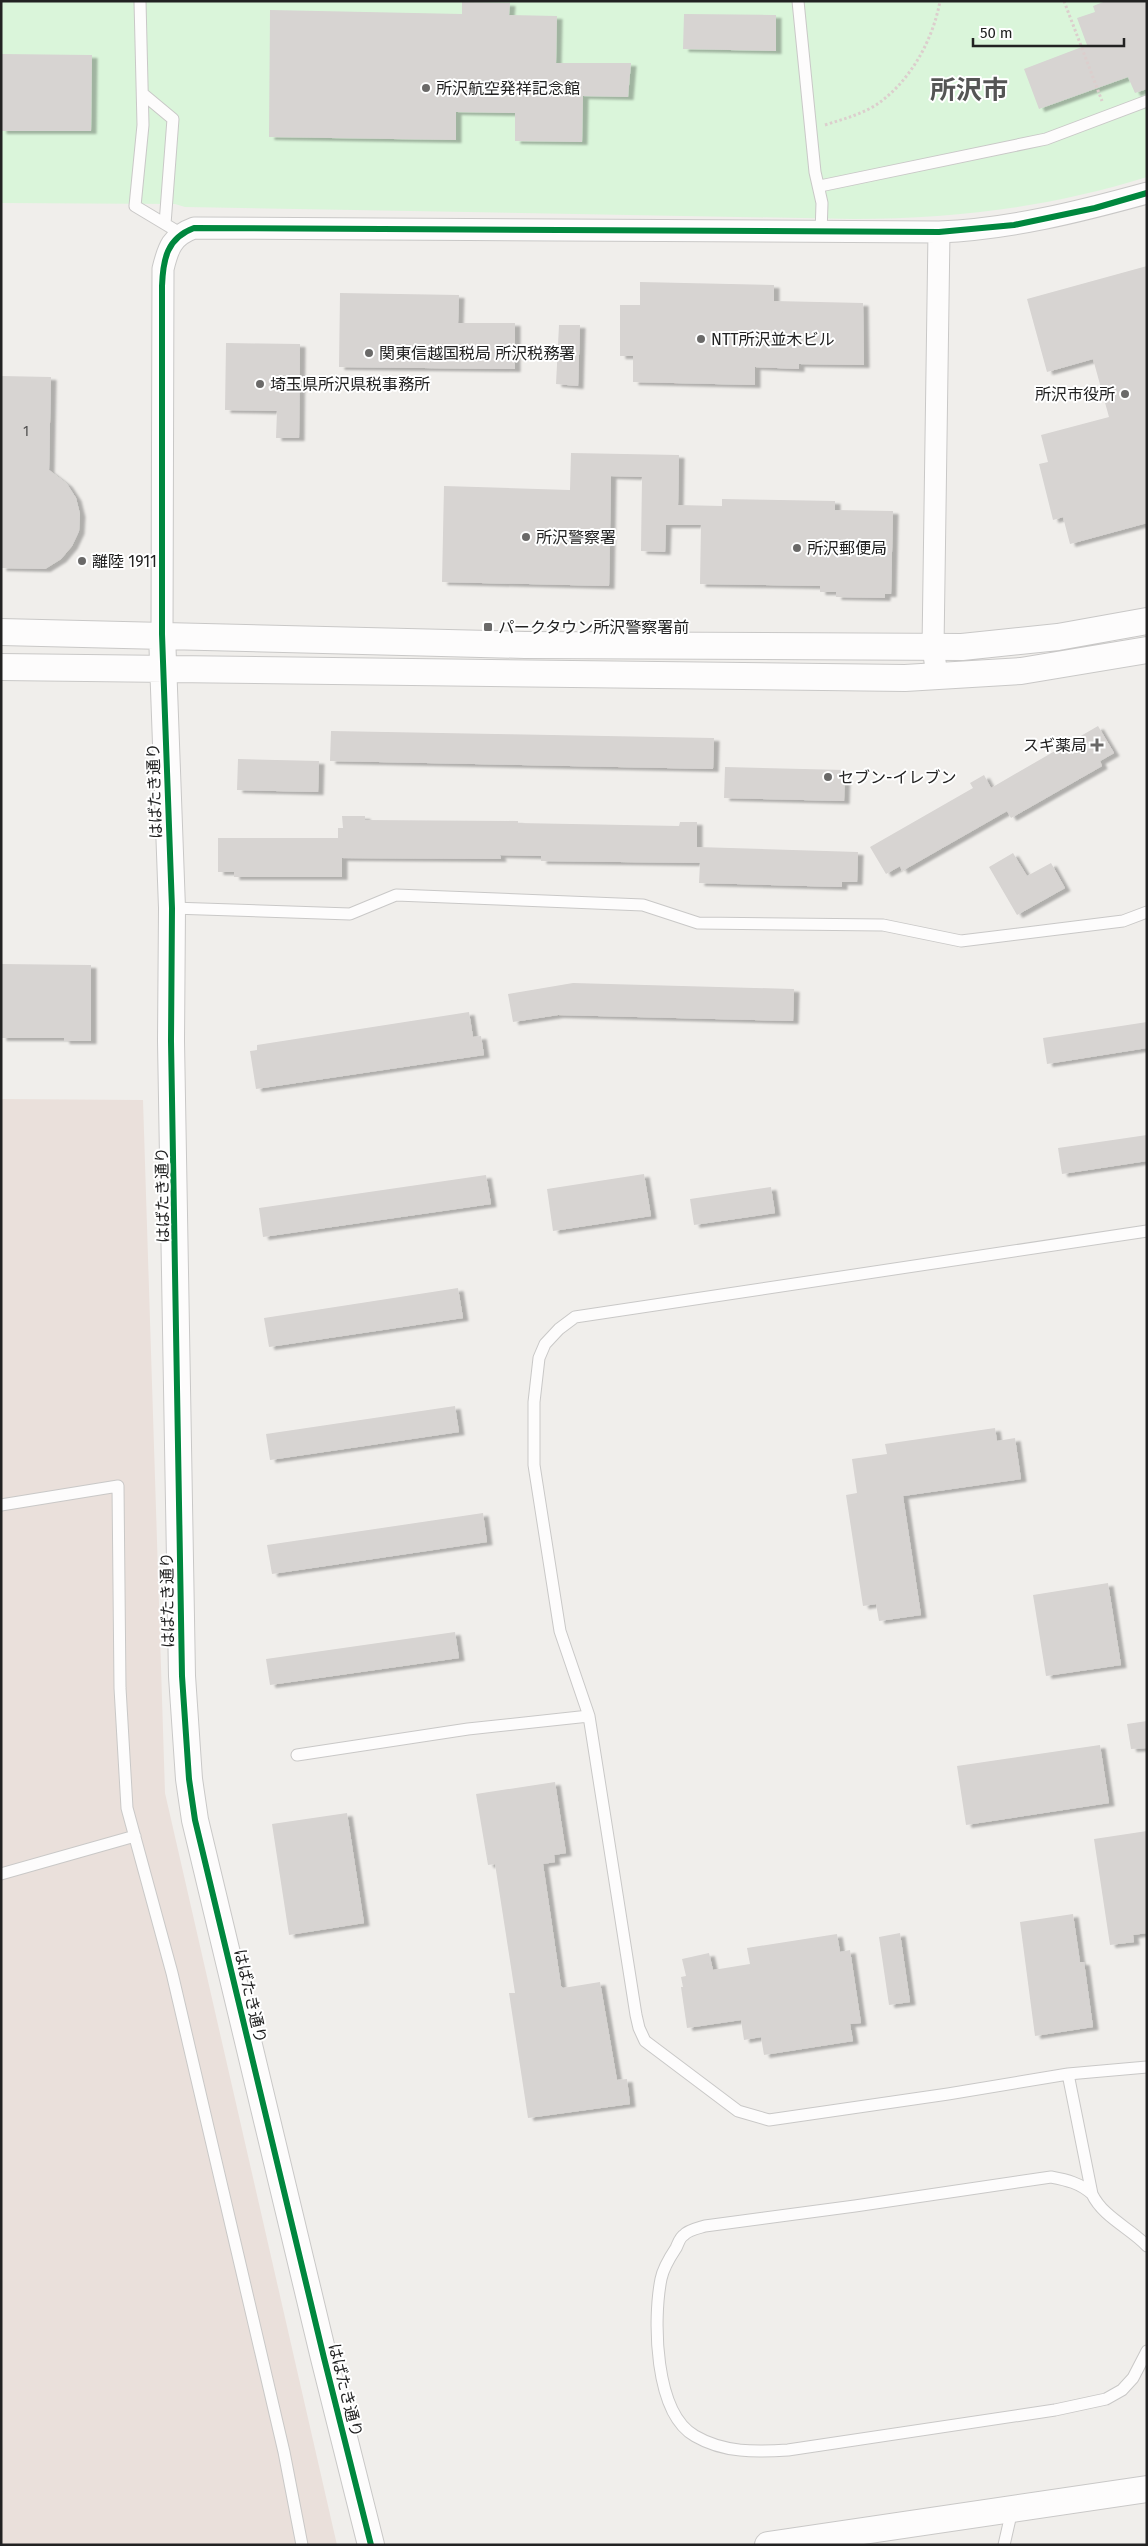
<svg xmlns="http://www.w3.org/2000/svg" width="1148" height="2546" font-family="'Fira Sans','Noto Sans JP',sans-serif">
	<style>
		.military { fill: #eae0db }
		.park { fill: #daf5da }
		.building { fill: #d7d4d2; filter: url(#shadow) }
		.lines { fill: none; stroke-linecap: round; stroke-linejoin: round }
		.service-casing { stroke: #c9c8c7; stroke-width: 13 }
		.minor-casing { stroke: #c9c8c7; stroke-width: 23 }
		.tertiary-casing { stroke: #c9c8c7; stroke-width: 28 }
		.path { stroke: #dccecd; stroke-width: 3; stroke-dasharray: 2.5 2.5; stroke-linecap: butt }
		.service { stroke: #fdfcfc; stroke-width: 11 }
		.minor { stroke: #fdfcfc; stroke-width: 21 }
		.tertiary { stroke: #fdfcfc; stroke-width: 26 }
		.cycleway-casing { stroke: #fff; stroke-width: 9 }
		.cycleway { stroke: #00873e; stroke-width: 6 }
		.poi-dot { fill: #6a6968; stroke: #fff; stroke-width: 2 }
		.labels { text-anchor: middle; stroke-width: 4; stroke-linejoin: round; paint-order: stroke }
		.number-label { font-size: 14px; fill: #4f4e4e }
		.poi-label { font-size: 16px; fill: #222; stroke: #fff; text-anchor: start }
		.street-label { font-size: 16px; fill: #222; stroke: #fff }
		.town-label { font-size: 26px; font-weight: bold; fill: #555; stroke: #fff }
	</style>
	<defs>
		<filter id="shadow"><feDropShadow dx="5.5" dy="3" stdDeviation="1" flood-color="#0004"/></filter>
	</defs>
	<rect width="100%" height="100%" fill="#f0eeeb"/>
	<!-- military -->
	<path class="military" d="M1,1099L143,1100L165,1793L337,2545H1Z"/>
	<!-- park -->
	<path class="park" d="M1,1H1147V177C1047,208 957,218 854,219L185,207L175,204L1,203Z"/>
	<!-- building -->
	<path class="building" d="M1106,1H1147V89L1135,93L1128,77L1039,109L1024,69L1087,45L1077,18L1095,12L1093,6Z
		M462,2L510,3L509,15L557,16L556,63H631L628,97L583,96L582,142L515,141V113L456,112V140L269,137L270,10L462,14Z
		M684,14L776,15V51L683,49Z
		M1,54L92,55L91,131H1Z
		M1147,266V523L1070,544L1063,517L1053,520L1039,464L1048,462L1041,435L1109,417L1093,359L1047,372L1027,299Z
		M640,282L774,285V301L863,303L864,365L799,364V369L755,367V385L633,382V356H620V305H640Z
		M340,293L459,295L458,323H515V369L339,367Z
		M559,325H580L578,386L556,384Z
		M226,343L300,344L299,438H276L277,411L225,410Z
		M1,376L51,377L49,470L67,484L76,498L80,514L79,531L72,546L61,559L45,569L1,568Z
		M571,453L679,455L678,505L722,506V499L835,501V510L893,511L891,594H885V598L836,597V592H820V586L700,584L701,525H666L665,552L641,551L642,477L611,476L609,586L442,582L444,486L570,490Z
		M1098,726L1114,753L1100,761L1102,766L1011,818L1007,811L902,871L900,866L886,874L870,847L973,788L970,783L984,775L991,788Z
		M331,731L714,738L713,769L330,761Z
		M238,759L319,761L318,792L237,790Z
		M725,767L845,770L844,801L724,798Z
		M342,816H365V820L518,821V823L679,826L680,822H697V847L858,852L857,882H842V887L699,883L700,863L541,861V856L500,855L501,859L342,858V877H234V872H218V838H338V828H343Z
		M1013,853L1027,876L1051,863L1065,888L1017,915L989,867Z
		M1,964L91,965V1041H64V1038H1Z
		M573,983L794,989L793,1021L558,1015L513,1022L508,994Z
		M469,1012L473,1037L481,1036L484,1055L256,1089L250,1051L257,1050V1045Z
		M1147,1022V1048L1047,1064L1043,1038Z
		M1147,1135V1161L1062,1174L1058,1148Z
		M644,1174L651,1216L553,1231L547,1189Z
		M486,1175L491,1204L263,1237L259,1208Z
		M771,1187L775,1213L694,1225L690,1199Z
		M458,1288L463,1318L269,1347L264,1318Z
		M455,1406L459,1432L270,1460L266,1434Z
		M995,1428L997,1441L1015,1438L1021,1479L903,1496L921,1615L879,1621L876,1604L863,1606L846,1495L857,1493L852,1459L887,1454L885,1444Z
		M483,1513L487,1542L272,1574L267,1545Z
		M1108,1583L1121,1665L1046,1676L1033,1595Z
		M455,1632L459,1658L270,1685L266,1659Z
		M1147,1721V1748L1131,1749L1127,1724Z
		M1100,1745L1109,1803L966,1825L957,1766Z
		M555,1782L566,1853L554,1855L555,1862L543,1864L561,1986L563,1988L600,1982L617,2080L627,2079L630,2104L528,2118L509,1993H515L495,1864L488,1865L476,1794Z
		M347,1813L364,1923L289,1935L272,1824Z
		M1147,1831V1933L1133,1935L1134,1942L1110,1945L1094,1839Z
		M1073,1914L1080,1962H1084L1093,2027L1035,2036L1020,1922Z
		M900,1933L910,2002L889,2005L879,1937Z
		M837,1934L840,1952L850,1950L861,2023L850,2024L853,2041L764,2055L761,2037L744,2040L741,2020L687,2028L681,1987H683L681,1977L686,1976L682,1959L709,1953L713,1970L750,1964L747,1948Z"/>
	<g class="lines">
		<!-- service casing -->
		<g class="service-casing">
			<path id="service" d="M140,1L143,125L135,206L180,233
				M798,1L815,172L822,203L821,234
				M143,94L173,119L165,224
				M820,186L1046,139L1147,101
				M172,908L350,914L396,895L643,905L698,923L883,925L961,941L1123,921L1147,912
				M1147,1231L575,1317L559,1329L545,1344L539,1358L534,1402V1465L560,1631L589,1716L636,2015L639,2028L645,2041L738,2111L769,2120L948,2094L1068,2074L1147,2067
				M1,1505L118,1486L120,1688L127,1808L172,1973L284,2452L302,2545
				M297,1755L468,1729L589,1716
				M1,1874L135,1836
				M1068,2074L1092,2194C1103,2217 1130,2228 1147,2246
				M1092,2194C1080,2183 1067,2180 1051,2177L855,2206L705,2226C699,2228 688,2230 684,2235C680,2237 678,2244 676,2248C670,2257 663,2269 661,2279C653,2319 654,2413 695,2436C724,2453 756,2452 788,2450L1055,2410L1106,2399L1122,2390L1133,2378L1147,2351
				M1004,2545L1012,2510"/>
		</g>
		<!-- minor casing -->
		<g class="minor-casing">
			<path id="minor" d="M162,634L163,269C168,248 172,236 194,228L939,232C1010,229 1078,212 1147,193
				M937,675L933,648L939,232"/>
		</g>
		<!-- tertiary casing -->
		<g class="tertiary-casing">
			<path id="tertiary" d="M1,632L525,645L962,647L1058,637L1147,621
				M162,634L172,908L171,1041L182,1676L189,1779L195,1820L324,2358L371,2545
				M1,667L905,678L1021,671L1147,650
				M768,2545L1147,2489"/>
		</g>
		<!-- path -->
		<path class="path" d="M1064,1L1102,101
			M825,125C843,119 860,115 876,105C910,82 933,40 940,1"/>
		<!-- service -->
		<use href="#service" class="service"/>
		<!-- minor -->
		<use href="#minor" class="minor"/>
		<!-- tertiary -->
		<use href="#tertiary" class="tertiary"/>
		<!-- cycleway casing -->
		<g class="cycleway-casing">
			<path id="cycleway" d="M371,2545L324,2358L195,1820L189,1779L182,1676L171,1041L172,908L162,634V286C163,259 167,238 194,228L939,232L1014,225L1095,208L1147,193"/>
		</g>
		<!-- cycleway -->
		<use href="#cycleway" class="cycleway"/>
	</g>
	<!-- markers -->
	<g class="poi-dot">
		<circle cx="426" cy="88" r="5"/>
		<circle cx="701" cy="339" r="5"/>
		<circle cx="369" cy="353" r="5"/>
		<circle cx="260" cy="384" r="5"/>
		<circle cx="1125" cy="394" r="5"/>
		<circle cx="526" cy="537" r="5"/>
		<circle cx="797" cy="548" r="5"/>
		<circle cx="82" cy="561" r="5"/>
		<rect x="483" y="622" width="10" height="10" rx="2.5"/>
		<path d="M1094.5 737.5h5v5h5v5h-5v5h-5v-5h-5v-5h5z"/>
		<circle cx="828" cy="777" r="5"/>
	</g>
	<g class="labels">
		<!-- number labels -->
		<g class="number-label">
			<text x="26" y="436">1</text>
		</g>
		<!-- poi labels -->
		<g class="poi-label">
			<text x="436" y="94">所沢航空発祥記念館</text>
			<text x="711" y="345">NTT所沢並木ビル</text>
			<text x="379" y="359">関東信越国税局 所沢税務署</text>
			<text x="270" y="390">埼玉県所沢県税事務所</text>
			<text x="1115" y="400" text-anchor="end">所沢市役所</text>
			<text x="536" y="543">所沢警察署</text>
			<text x="807" y="554">所沢郵便局</text>
			<text x="92" y="567">離陸 1911</text>
			<text x="498" y="633">パークタウン所沢警察署前</text>
			<text x="1087" y="751" text-anchor="end">スギ薬局</text>
			<text x="838" y="783">セブン-イレブン</text>
		</g>
		<!-- street labels -->
		<g class="street-label">
			<text transform="translate(154 791) rotate(-92)" y="6">はばたき通り</text>
			<text transform="translate(162 1195) rotate(-91)" y="6">はばたき通り</text>
			<text transform="translate(167 1600) rotate(-91)" y="6">はばたき通り</text>
			<text transform="translate(251 1996) rotate(77)" y="6">はばたき通り</text>
			<text transform="translate(346 2390) rotate(76)" y="6">はばたき通り</text>
		</g>
		<!-- town labels -->
		<g class="town-label">
			<text x="969" y="99">所沢市</text>
		</g>
	</g>
	<!-- border -->
	<rect width="1148" height="2546" fill="none" stroke="#222222" stroke-width="5"/>
	<!-- scale -->
	<path d="M973 38v8h151v-8" fill="none" stroke="#222222" stroke-width="2.5"/>
	<text x="980" y="38" font-size="15" fill="#222222" stroke="#ffffff" stroke-width="4" paint-order="stroke">50 m</text>
</svg>
